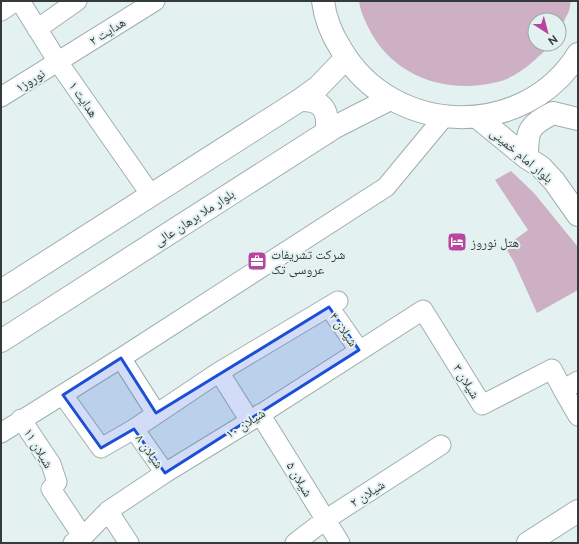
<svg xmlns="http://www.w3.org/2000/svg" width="579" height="544" font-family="Raleway,'Noto Naskh Arabic',sans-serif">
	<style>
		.green { fill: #cdb0c4 }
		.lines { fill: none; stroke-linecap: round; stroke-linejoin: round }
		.street-casing { stroke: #a1aead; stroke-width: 21 }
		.secondary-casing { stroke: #a1aead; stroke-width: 24 }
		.street { stroke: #fff; stroke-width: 19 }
		.secondary { stroke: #fff; stroke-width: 22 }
		.marked { fill: #1d4ed8; fill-opacity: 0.2; stroke: #1d4ed8; stroke-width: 3; stroke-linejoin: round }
		.labels { text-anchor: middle; stroke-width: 4; stroke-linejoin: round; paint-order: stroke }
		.street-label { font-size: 13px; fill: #353b3a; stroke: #e3f1f0 }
		.poi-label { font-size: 13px; fill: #353b3a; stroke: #e3f1f0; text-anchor: start }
	</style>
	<rect width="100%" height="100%" fill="#e3f1f0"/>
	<!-- green -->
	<path class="green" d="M359,1H571L569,11L559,31V20H535V44H552C536,59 519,77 497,82C445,95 392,76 368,27C364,18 360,10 359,1Z
		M511,171L534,193L578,247V290L537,313L514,262L505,247L528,230L495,180Z"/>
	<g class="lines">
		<!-- street casing -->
		<g class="street-casing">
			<path id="street" d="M20,1L58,62L151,195
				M1,11L16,1
				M37,29L77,1
				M1,97L155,1
				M329,307L359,350
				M121,358L156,413
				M219,372L250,421
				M578,381L563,390L578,416
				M63,395L101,448L134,429L219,372L338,301
				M260,414L340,543
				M21,419L51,464L57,482L51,489L83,537
				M134,429L165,473
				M1,433L121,358L386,187L444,117
				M108,511L129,543
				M73,543L83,537L108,511L165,473L250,421L423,310L482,405L552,369L563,390
				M295,543L325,520L441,445"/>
		</g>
		<!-- secondary casing -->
		<g class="secondary-casing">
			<path id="secondary" d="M323,1C325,18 332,35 341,49C392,137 524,141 578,54
				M300,100C323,99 330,112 326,133
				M477,117L527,158L541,167L554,181L578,215
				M527,158C527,130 528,126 553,113L578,119
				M1,291L300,100L318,87L346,58
				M1,341L335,127L390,99
				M528,543L578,511"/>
		</g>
		<!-- street -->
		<use href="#street" class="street"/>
		<!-- secondary -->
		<use href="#secondary" class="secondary"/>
	</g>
	<!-- marked area -->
	<path class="marked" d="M329,307L359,350L165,473L134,429L101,448L63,395L121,358L156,413Z"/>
	<!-- icons -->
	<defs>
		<g id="hotel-square" transform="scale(1)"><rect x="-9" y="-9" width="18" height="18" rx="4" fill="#b8459e" stroke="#e3f1f0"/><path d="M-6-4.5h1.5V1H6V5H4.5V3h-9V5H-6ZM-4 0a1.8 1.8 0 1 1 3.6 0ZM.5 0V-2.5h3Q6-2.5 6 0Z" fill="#fff"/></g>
		<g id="office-square" transform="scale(1)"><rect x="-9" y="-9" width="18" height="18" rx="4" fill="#b8459e" stroke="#e3f1f0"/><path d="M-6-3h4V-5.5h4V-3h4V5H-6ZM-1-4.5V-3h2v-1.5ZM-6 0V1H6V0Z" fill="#fff"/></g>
	</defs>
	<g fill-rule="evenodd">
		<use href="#hotel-square" x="457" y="242"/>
		<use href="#office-square" x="257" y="261"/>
	</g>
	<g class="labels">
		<!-- street labels -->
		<g class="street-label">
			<text transform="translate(107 31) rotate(-32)" y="5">هدایت ۲</text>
			<text transform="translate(30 80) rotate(-32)" y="5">نوروز۱</text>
			<text transform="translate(84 99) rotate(55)" y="5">هدایت ۱</text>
			<text transform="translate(522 155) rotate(40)" y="5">بلوار امام خمینی</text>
			<text transform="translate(194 217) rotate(-33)" y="5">بلوار ملا برهان عالی</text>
			<text transform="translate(344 329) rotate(55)" y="5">شیلان ۴</text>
			<text transform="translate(467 381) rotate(58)" y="5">شیلان ۳</text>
			<text transform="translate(245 423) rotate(-33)" y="5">شیلان ۱۰</text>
			<text transform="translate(39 448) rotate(59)" y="5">شیلان ۱۱</text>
			<text transform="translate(150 451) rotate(55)" y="5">شیلان ۸</text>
			<text transform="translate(300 479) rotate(59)" y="5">شیلان ۵</text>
			<text transform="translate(367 493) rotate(-33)" y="5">شیلان ۲</text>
		</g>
		<!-- poi labels -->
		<g class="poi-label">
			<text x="471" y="247">هتل نوروز</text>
			<text x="271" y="259">شرکت تشریفات<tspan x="271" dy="15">عروسی تک</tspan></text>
		</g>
	</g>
	<!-- border -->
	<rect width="579" height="544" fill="none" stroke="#353b3a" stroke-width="4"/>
	<!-- north arrow -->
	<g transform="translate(547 32) rotate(144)"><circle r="19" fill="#e3f1f0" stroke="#9da8a7"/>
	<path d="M0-3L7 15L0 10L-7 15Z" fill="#b8459e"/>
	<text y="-6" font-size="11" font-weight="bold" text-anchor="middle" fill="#353b3a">N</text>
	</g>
</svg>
